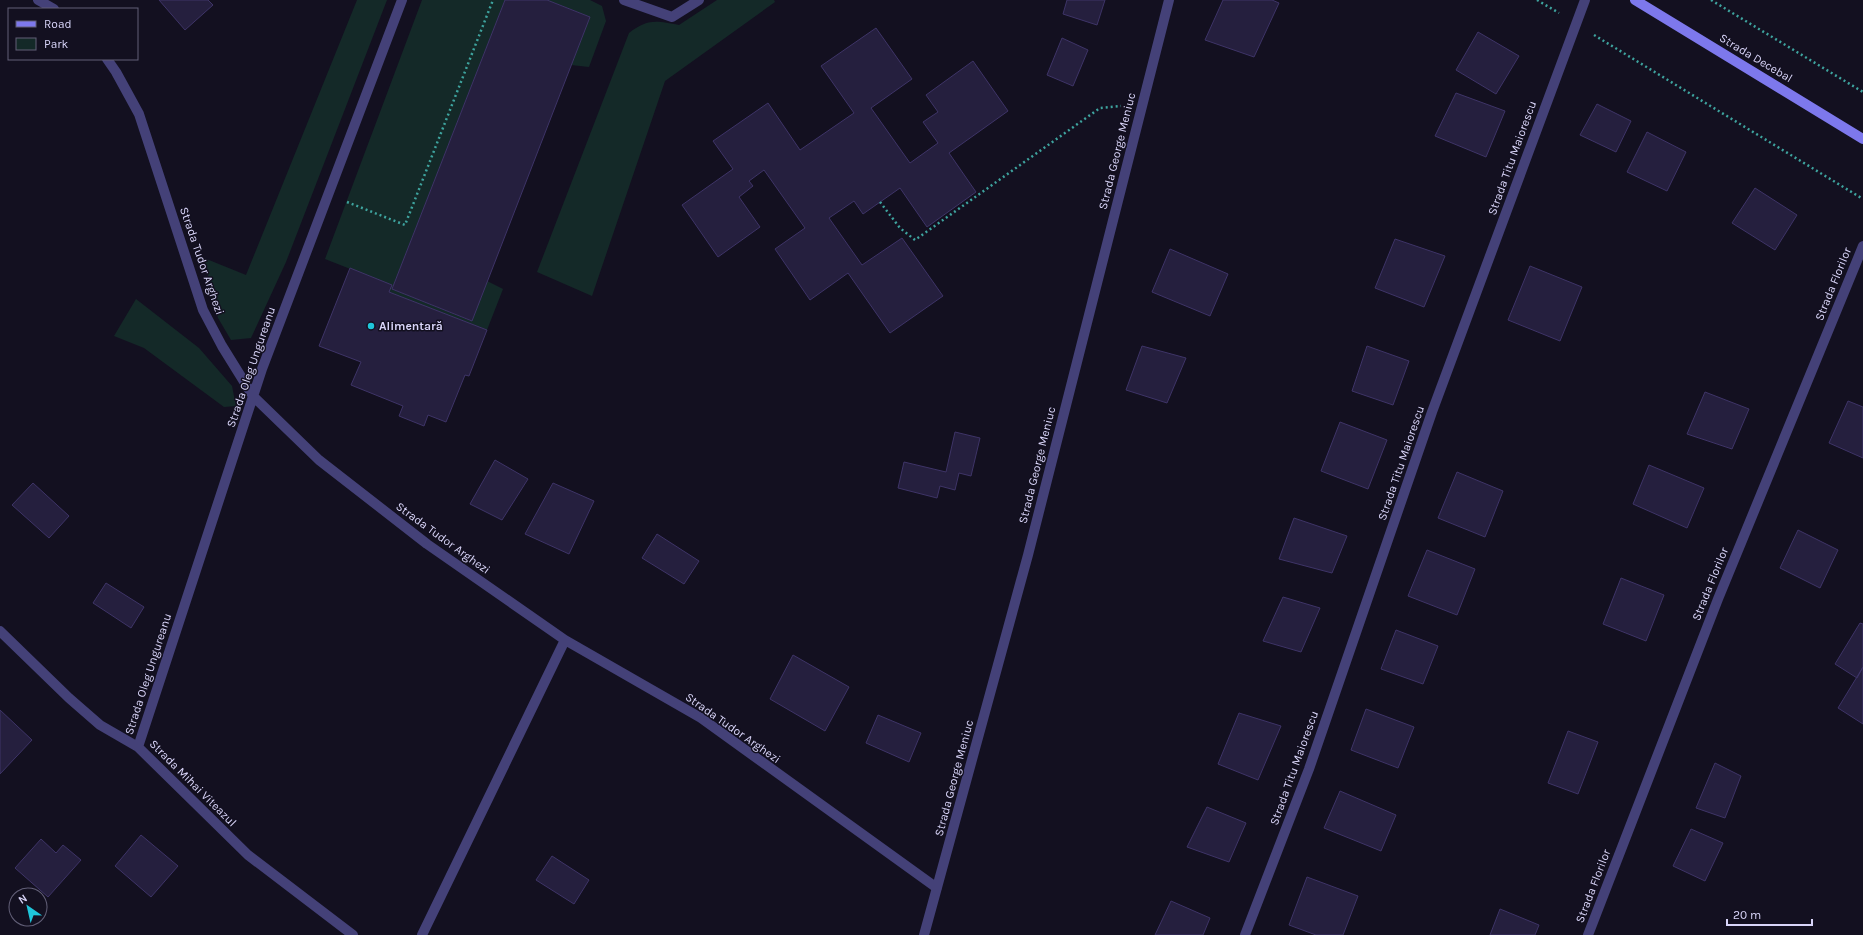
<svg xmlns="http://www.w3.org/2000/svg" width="1863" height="935" font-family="Karla,sans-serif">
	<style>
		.green { fill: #142928 }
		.building { fill: #251f3e; stroke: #3e3467 }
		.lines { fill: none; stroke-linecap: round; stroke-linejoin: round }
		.path { stroke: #3ea39e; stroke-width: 2.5; stroke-dasharray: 2 3; stroke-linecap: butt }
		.service { stroke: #444178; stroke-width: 10 }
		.minor { stroke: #444178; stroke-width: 10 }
		.secondary { stroke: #7d78ec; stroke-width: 10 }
		.poi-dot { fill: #1fc6db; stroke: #131020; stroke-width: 1.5 }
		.labels { text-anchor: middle; stroke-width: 3; stroke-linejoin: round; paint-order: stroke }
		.street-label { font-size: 12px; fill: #d9d5f9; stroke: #131020 }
		.poi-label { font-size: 12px; font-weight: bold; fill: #d9d5f9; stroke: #131020; text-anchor: start }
	</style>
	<rect width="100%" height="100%" fill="#131020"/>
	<!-- green -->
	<path class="green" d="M357,0H387L286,262L251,338L231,340L218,318L204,258L246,275Z
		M422,0H505L392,289L471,321L487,281L503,289L487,330L389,292L391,285L325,259Z
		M547,0H590L602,6L606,21L589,67L571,65L590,17Z
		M717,0H774L775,2L665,81L592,296L537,272L629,33C648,18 657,21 679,25Z
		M136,299L199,348L232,386L236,406L224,407L144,348L114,336Z"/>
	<!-- building -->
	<path class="building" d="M159,0H208L213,5L185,30Z
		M505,0H547L590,17L472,321L392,289Z
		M1067,0H1105L1097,25L1063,14Z
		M1223,0H1272L1279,3L1254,57L1205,40Z
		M876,28L912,79L871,108L910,163L938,143L923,122L938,112L926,95L973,61L1008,111L949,153L976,192L927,227L900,188L863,214L854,201L829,218L862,265L902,238L943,296L890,333L848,273L810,300L775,249L805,228L764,170L749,181L753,186L739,197L760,227L718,257L682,205L733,169L713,141L768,103L800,150L854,113L821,66Z
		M1478,32L1519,56L1496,94L1456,70Z
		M1062,38L1088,50L1073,86L1047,75Z
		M1456,93L1505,111L1486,157L1435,136Z
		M1597,104L1631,121L1616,152L1580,135Z
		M1647,132L1686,152L1667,191L1627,172Z
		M1755,188L1797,215L1775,250L1732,223Z
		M1395,239L1445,256L1424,307L1375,288Z
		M1170,249L1228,274L1210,316L1152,292Z
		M1530,266L1582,287L1560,341L1508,320Z
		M350,268L392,285L389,292L487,330L469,376L465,375L446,422L428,415L424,426L399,416L403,406L351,385L361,362L319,346Z
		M1142,346L1186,358L1167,403L1126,390Z
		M1367,346L1409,361L1393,405L1352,391Z
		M1705,392L1749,409L1732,449L1687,434Z
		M1848,401L1863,407V458L1829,443Z
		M1340,422L1387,440L1368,489L1321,471Z
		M955,432L980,438L971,476L959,473L955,490L940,486L937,498L898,488L904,462L946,472Z
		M495,460L528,479L502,520L470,504Z
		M1649,465L1704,488L1687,528L1633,504Z
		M1457,472L1503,491L1485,537L1438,518Z
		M33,483L69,516L49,538L12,505Z
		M553,483L594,501L569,554L525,534Z
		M1294,518L1347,536L1332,573L1279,559Z
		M1798,530L1838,550L1820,588L1780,568Z
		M657,534L699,561L684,584L642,558Z
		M1427,550L1475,569L1457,615L1408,596Z
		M1621,578L1664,595L1646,641L1603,624Z
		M106,583L144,607L131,628L93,603Z
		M1283,597L1320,608L1301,652L1263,641Z
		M1860,623L1863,624V667L1857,678L1835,664Z
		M1396,630L1438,646L1423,684L1381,669Z
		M793,655L849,687L825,731L770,699Z
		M1863,667V724L1838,708Z
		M1366,709L1414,727L1398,768L1351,750Z
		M0,710L32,740L0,774Z
		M1239,713L1281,726L1258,780L1218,764Z
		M878,715L921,733L909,762L866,743Z
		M1568,731L1598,742L1578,794L1548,783Z
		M1715,763L1741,776L1725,818L1696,808Z
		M1340,791L1396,815L1381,851L1324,828Z
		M1207,807L1246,823L1229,862L1187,847Z
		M1691,829L1723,843L1705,881L1673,866Z
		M141,835L178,866L151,897L115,866Z
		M41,839L56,853L63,845L81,860L48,897L15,868Z
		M552,856L589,880L574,904L536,880Z
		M1307,877L1358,896L1343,935H1316L1289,925Z
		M1171,901L1210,918L1203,935H1155Z
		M1500,909L1539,925L1535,935H1490Z"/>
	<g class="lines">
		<!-- path -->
		<path class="path" d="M1537,0L1559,13
			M1711,0L1863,92
			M1594,35L1863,199
			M347,202L405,225L493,0
			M880,202L900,228L915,240L1100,108L1121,106"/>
		<!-- service -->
		<path class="service" d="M624,0L672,17L699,0"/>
		<!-- minor -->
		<path class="minor" d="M38,0L54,9
			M107,59L116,72L139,114L203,310L222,346L253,396L319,460L427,544L565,640L701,718L937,888
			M0,631L69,698L100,725L138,747L248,855L353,935
			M138,747L262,369L402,0
			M422,935L565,640
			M924,935L1028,555L1169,0
			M1245,935L1309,769L1432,412L1585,0
			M1588,935L1718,599L1863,246"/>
		<!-- secondary -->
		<path class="secondary" d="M1635,0L1863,139"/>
	</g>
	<!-- markers -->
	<circle class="poi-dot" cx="371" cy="326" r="4"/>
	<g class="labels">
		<!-- street labels -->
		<g class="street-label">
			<text transform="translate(1756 58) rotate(31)" y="4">Strada Decebal</text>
			<text transform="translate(1117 151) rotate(-76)" y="4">Strada George Meniuc</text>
			<text transform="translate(1512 158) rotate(-70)" y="4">Strada Titu Maiorescu</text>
			<text transform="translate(202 261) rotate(71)" y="4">Strada Tudor Arghezi</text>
			<text transform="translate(1833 284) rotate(-68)" y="4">Strada Florilor</text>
			<text transform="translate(251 367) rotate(-71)" y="4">Strada Oleg Ungureanu</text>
			<text transform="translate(1401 463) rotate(-71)" y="4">Strada Titu Maiorescu</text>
			<text transform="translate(1037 465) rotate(-76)" y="4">Strada George Meniuc</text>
			<text transform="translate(443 538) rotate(36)" y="4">Strada Tudor Arghezi</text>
			<text transform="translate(1710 584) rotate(-68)" y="4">Strada Florilor</text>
			<text transform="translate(148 674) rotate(-72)" y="4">Strada Oleg Ungureanu</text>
			<text transform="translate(733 728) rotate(35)" y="4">Strada Tudor Arghezi</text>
			<text transform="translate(1294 768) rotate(-70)" y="4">Strada Titu Maiorescu</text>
			<text transform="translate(954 778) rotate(-75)" y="4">Strada George Meniuc</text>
			<text transform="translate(193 783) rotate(45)" y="4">Strada Mihai Viteazul</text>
			<text transform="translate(1593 886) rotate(-69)" y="4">Strada Florilor</text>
		</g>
		<!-- poi labels -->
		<g class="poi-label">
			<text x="379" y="330">Alimentară</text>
		</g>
	</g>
	<!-- legend -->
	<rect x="8" y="8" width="130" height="52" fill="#131020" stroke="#625f77"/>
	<rect x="16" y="21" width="20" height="6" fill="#7d78ec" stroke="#625f77"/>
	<text x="44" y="28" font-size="12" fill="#d9d5f9">Road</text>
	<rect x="16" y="38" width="20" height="12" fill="#142928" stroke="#625f77"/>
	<text x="44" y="48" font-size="12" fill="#d9d5f9">Park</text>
	<!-- north arrow -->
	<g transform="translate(28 907) rotate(326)"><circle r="19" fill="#131020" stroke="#625f77"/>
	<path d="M0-3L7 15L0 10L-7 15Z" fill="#1fc6db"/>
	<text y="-6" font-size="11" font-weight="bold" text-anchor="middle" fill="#d9d5f9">N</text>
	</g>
	<!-- scale -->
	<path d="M1727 919v6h85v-6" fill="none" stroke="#d9d5f9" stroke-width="2"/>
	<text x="1733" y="919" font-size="12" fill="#d9d5f9" stroke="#131020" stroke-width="3" paint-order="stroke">20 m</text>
</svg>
